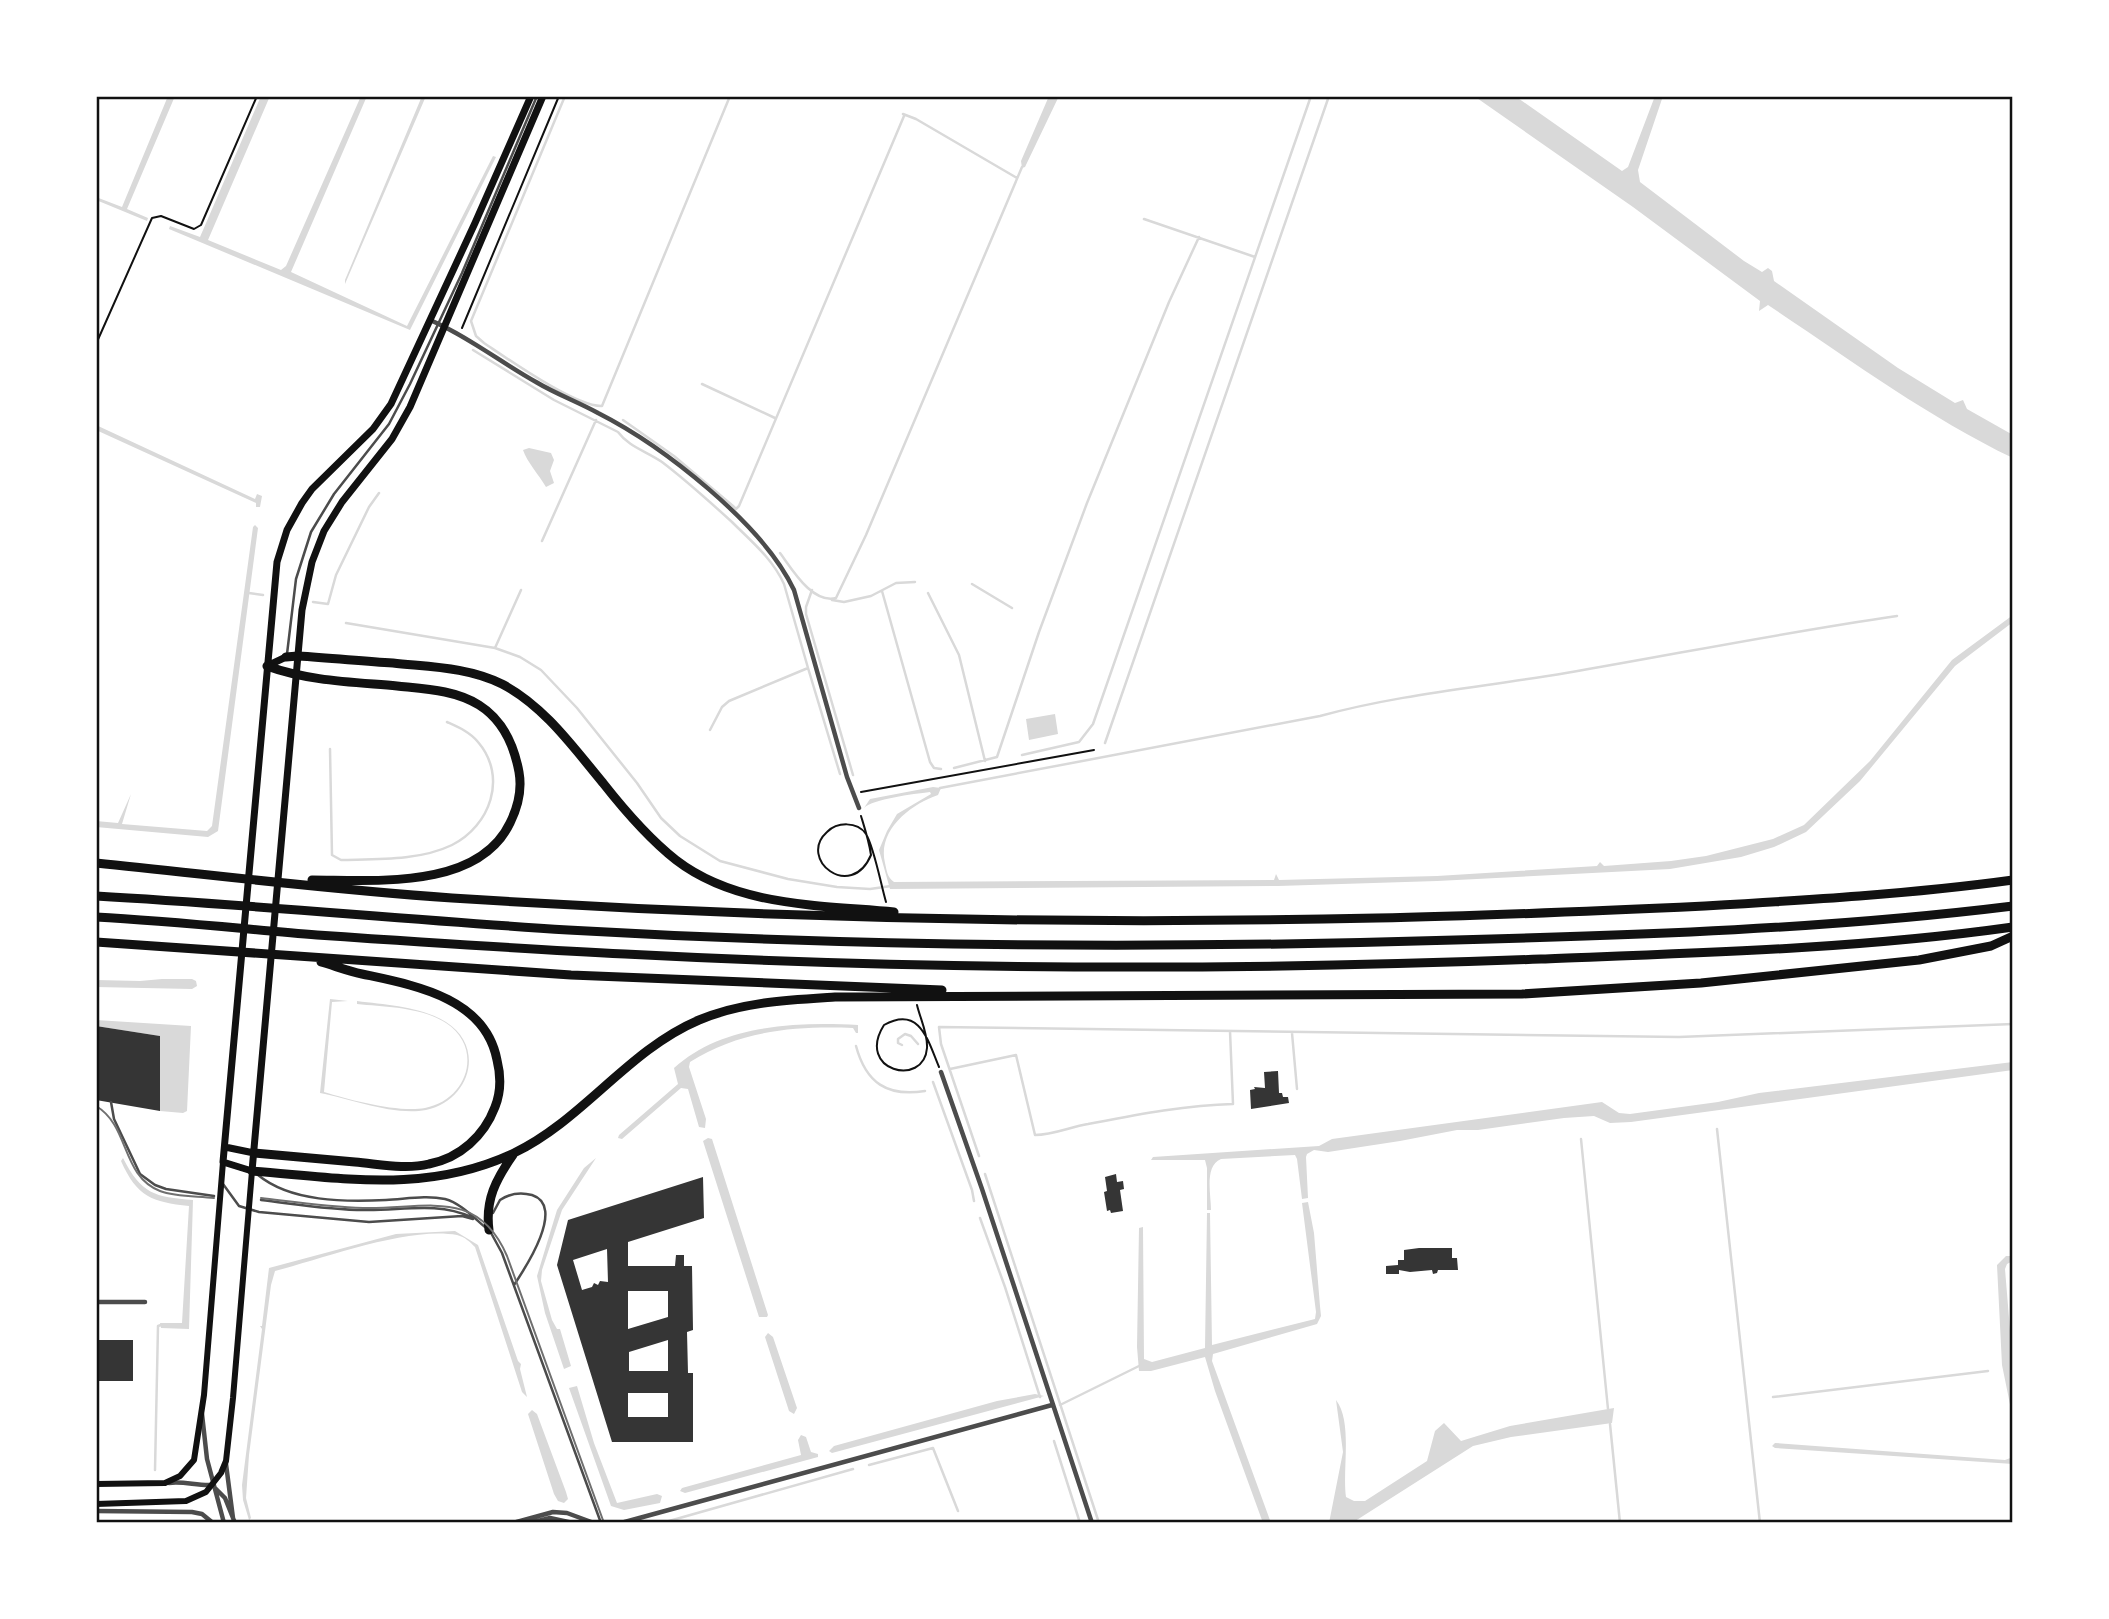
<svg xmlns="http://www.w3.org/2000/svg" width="2109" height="1619" font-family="Lato,sans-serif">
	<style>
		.water { fill: #d9d9d9 }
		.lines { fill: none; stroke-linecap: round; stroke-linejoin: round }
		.stream { stroke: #d9d9d9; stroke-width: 2.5 }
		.building { fill: #353535; fill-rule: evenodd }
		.path { stroke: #111; stroke-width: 2 }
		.service { stroke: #4c4c4c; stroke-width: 2.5 }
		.minor { stroke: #4c4c4c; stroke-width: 4.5 }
		.secondary { stroke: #111; stroke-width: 6 }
		.primary { stroke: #111; stroke-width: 7 }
		.motorway { stroke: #111; stroke-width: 9 }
		.tram { stroke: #707070; stroke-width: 2 }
		.neatline { fill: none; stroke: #111; stroke-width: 2.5 }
	</style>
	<rect width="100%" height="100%" fill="#fff"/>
	<!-- water -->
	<path class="water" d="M168,96H175L127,209L148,218L147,221L96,200V197L122,207Z
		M261,96H270L208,240L281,270L286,266L361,96H367L291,272L407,326L493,156L496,157L410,330L169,229L170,226L200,237Z
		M422,96H426L345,284V280Z
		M1049,96H1059L1025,167L1022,168L1021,161Z
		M1474,96H1515L1622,171L1628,167L1655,96H1663L1638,170L1640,182L1744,261L1762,272L1768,268L1772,271L1774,281L1898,368L1955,403L1963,400L1967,409L2013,435V458C1926,416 1848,358 1768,305L1759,311L1760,301L1633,207Z
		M96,425L255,499L257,494L262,496L260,507H256V503L96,430Z
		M529,448L551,453L554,460L550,471L554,483L546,487C539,475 527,462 523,450Z
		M255,525L258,528L218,831L208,837L96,827V821L118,823L131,794L122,824L207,831L212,826L253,527Z
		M2013,615V622L1955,666L1860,781L1806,832L1774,847L1741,857L1670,869L1437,881L1278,886L890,889L879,850L887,831L897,814L931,794L930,792C913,794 873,799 864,808L870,799L933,787L941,788L938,795C911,804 877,830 885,863C887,871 887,877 894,882L1274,880L1276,874L1279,880L1437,876L1597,866L1600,862L1604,866L1671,861L1706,856L1773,839L1804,825L1870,761L1952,660Z
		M1055,714L1058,734L1029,740L1026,719Z
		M162,979H192L196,981L197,986L192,989L96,987V980L140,981Z
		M330,999L348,1001L332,1002L324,1092C350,1100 399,1113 425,1108C468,1100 484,1048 446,1023C421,1007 386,1007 357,1004V1001C386,1005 420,1006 446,1022C486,1047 470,1101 426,1110C394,1116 351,1099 320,1093Z
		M96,1020L191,1026L187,1111L183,1113L160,1111V1036L96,1026Z
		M858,1025V1033H856L853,1028C796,1026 740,1030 690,1062L689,1067L706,1119L705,1128L699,1127L688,1089L681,1088L622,1139L618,1138L619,1135L678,1084L674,1068C722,1024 797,1022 858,1025Z
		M2013,1062V1070L1631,1122L1610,1123L1594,1116L1564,1118L1478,1130H1457L1400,1141L1328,1152L1314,1150L1307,1154L1306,1157L1308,1198L1302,1199L1297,1159L1295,1155L1221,1159C1204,1166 1211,1194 1211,1210H1207V1168L1205,1160H1151L1153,1157L1319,1146L1332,1139L1602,1102L1619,1113L1630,1114L1718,1102L1759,1093Z
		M708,1138L712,1139L768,1315L767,1317H759L703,1141Z
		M123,1158C141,1194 155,1197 193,1200L189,1329L161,1328L160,1323H182L189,1206C152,1202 137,1197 121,1161Z
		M596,1158L562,1210L542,1270L541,1281L552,1320L557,1329H560L571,1366L564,1369L545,1313L537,1276L557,1210L584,1168Z
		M1308,1202L1314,1233L1320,1306L1321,1316L1317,1324L1213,1354L1212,1361L1271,1523H1263L1215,1391L1205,1357L1151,1371H1139L1137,1347L1139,1228L1143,1227L1144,1359L1152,1362L1205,1348L1207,1213H1210L1212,1345L1315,1319L1316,1312L1302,1203Z
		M455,1231L478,1245L518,1361L521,1364L520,1369L527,1397L522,1392L475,1247C470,1242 465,1237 457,1235C410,1226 324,1258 275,1271L271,1285L249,1455L246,1498L251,1518L249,1520L243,1500L242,1485L262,1329L260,1326H262L269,1268L396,1234Z
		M2006,1256H2013V1261L2007,1264L2005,1269L2013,1367V1419L2002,1365L1997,1265Z
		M768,1333L773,1337L797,1408L794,1414L789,1411L765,1337Z
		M577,1386L594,1443L617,1503L657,1494L662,1496L660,1503L624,1510L611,1506L569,1388Z
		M1035,1394L1044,1396L832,1453L829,1451L834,1446L997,1401Z
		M1336,1400C1353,1422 1342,1470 1346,1497L1354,1501H1365L1427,1461L1435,1431L1444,1423L1461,1441L1510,1426L1614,1408L1612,1423L1511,1437L1473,1446L1352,1523H1329L1343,1452Z
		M532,1410L537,1414L566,1492L568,1499L564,1503L558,1501L554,1494L528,1414Z
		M801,1435L806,1437L811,1452L818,1454V1457L685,1493L680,1491L682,1488L801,1455L798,1440Z
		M1775,1443L2005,1460L2013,1457V1464L1775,1448L1772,1446Z"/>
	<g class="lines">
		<!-- stream -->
		<path class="stream" d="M565,96L471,321L476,336L484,343C508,359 576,407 602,406L730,96
			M903,114L916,119L1017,178
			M1144,219L1255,257
			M473,350L554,400L618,432C629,447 646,451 662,462C687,481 709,501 732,522C752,542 772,558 784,584L808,668
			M702,384L775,418
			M623,420L674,456L733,506L736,509L739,506L904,116
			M542,541L596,420
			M780,553C792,569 812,604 836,598L866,535L1022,167
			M972,584L1012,608
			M812,590L806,607V614L853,775
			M882,591L930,762L934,768L941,769
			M249,593L263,595
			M928,593L959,655L985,761
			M832,600L844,602L871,596L896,583L915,582
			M313,602L328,604L336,575L369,507L379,493
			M346,623L495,648L520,657L541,670L577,708L637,783L661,818L680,836L720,861L788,879L837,887L870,889L891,886
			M495,648L521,590
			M710,730L722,707L729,701L808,668L840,774
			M1105,743L1329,96
			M330,749L332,855L341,860C376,859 419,861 452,845C490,826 508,777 478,742C470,732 458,727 447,722
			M1022,755L1079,742L1093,724L1311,96
			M954,768L997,757L1039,632L1087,503L1169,302L1199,237
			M940,788L1320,716C1400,694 1484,687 1566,673C1677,654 1786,632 1897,616
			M1292,1033L1297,1089
			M902,1045L898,1043V1039L905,1034L911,1036L918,1044
			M856,1046C866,1083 887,1097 925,1091
			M950,1069L1016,1055L1035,1135C1053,1135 1070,1127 1088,1124C1135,1115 1185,1105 1233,1104L1230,1031
			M933,1082L972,1190L974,1201
			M1717,1129L1760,1523
			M1581,1139L1608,1409
			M979,1156L941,1044L939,1027L1679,1037L2013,1024
			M985,1174L1099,1523
			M980,1218L1005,1287L1040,1397
			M1773,1397L1988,1371
			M1060,1405L1139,1366
			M1610,1424L1620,1523
			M1054,1441L1080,1523
			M869,1465L933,1448L958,1511
			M155,1470L158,1326L161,1325
			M662,1523L853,1469"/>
	</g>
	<!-- building -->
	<path class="building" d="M96,1026L160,1036V1111L96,1100Z
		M1278,1071L1279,1093H1282L1283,1097H1288L1289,1103L1251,1109L1250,1090L1255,1089L1254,1087L1265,1088L1264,1072Z
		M1116,1174L1117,1182L1123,1181L1124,1189L1120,1190L1123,1211L1111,1213L1110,1210L1107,1211L1104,1192L1107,1191L1105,1177Z
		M703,1177L704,1218L628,1242V1266H675L676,1255H684V1266H692L693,1330L687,1332L688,1373H693V1442H612L557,1265L568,1220ZM607,1249L608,1282L600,1281L598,1285L594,1283L592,1287L582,1290L573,1260ZM628,1291H668V1317L628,1329ZM668,1340V1371H629V1352ZM628,1393H668V1417H628Z
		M1419,1248H1452V1258H1457L1458,1270H1438L1437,1273L1433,1274L1432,1270L1410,1272L1399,1270V1274H1386V1266L1398,1265V1260H1404V1250Z
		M96,1340H133V1381H96Z"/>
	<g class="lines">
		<!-- path -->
		<path class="path" d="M462,328L559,96
			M96,344L152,218L161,216L194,229L201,225L257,96
			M861,792L1094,750
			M861,816C865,829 869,841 871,855C851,902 797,859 827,832C837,822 857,821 866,834C874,847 881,885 886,902
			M917,1005C920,1018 928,1034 927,1048C924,1088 855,1071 884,1025C920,1005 928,1041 939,1067"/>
		<!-- service -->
		<path class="service" d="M287,654L296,579L311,532L334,494L389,424L410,384L462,273L537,96
			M111,1102L114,1119L140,1174L155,1185L166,1189L214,1196
			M258,1175C291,1202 344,1202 386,1200C406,1199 426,1195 445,1199C460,1203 473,1217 485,1227
			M223,1184L239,1206L259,1212L369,1222L462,1216L473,1219
			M261,1200C295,1204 329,1210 364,1210C400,1211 437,1201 471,1217
			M493,1213L500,1200C509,1194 521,1192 532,1195C566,1206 526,1267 514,1285
			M490,1231L502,1253L601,1523"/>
		<!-- minor -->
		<path class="minor" d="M430,320C469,337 500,362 536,382C556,394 578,402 598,413C663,446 763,524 794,590L847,777L859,808
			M941,1072L982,1189L1092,1523
			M96,1302H145
			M202,1414L207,1459L224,1523
			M226,1464L233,1518
			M169,1483C184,1481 197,1486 212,1485
			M215,1488L225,1498L235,1523
			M96,1511L192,1512L202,1514L213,1523
			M513,1523L553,1512L567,1513L594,1523
			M530,1523L550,1518L573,1523
			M621,1523C764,1483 908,1444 1052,1405"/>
		<!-- secondary -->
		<path class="secondary" d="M96,1484L165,1483L180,1476L194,1460L204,1395L223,1162
			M96,1504L186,1501L206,1492L221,1473L226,1461L233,1398L252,1171"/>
		<!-- primary -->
		<path class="primary" d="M531,96L475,223L391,404L373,429L312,489L302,503L287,530L277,562L223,1162L252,1171L302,610L312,562L324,531L342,502L392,439L410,407L543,96
			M267,666L286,657
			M225,1147L254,1153"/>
		<!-- motorway -->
		<path class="motorway" d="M286,657L298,656C330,658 362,661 393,663C430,667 468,667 502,684C544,706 573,747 603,783C625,811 648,838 676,860C737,907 821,905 894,912
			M267,666C308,681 353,682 397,686C426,689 455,690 479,705C503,720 514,745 519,772C522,789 518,807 510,823C478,890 374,880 312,880
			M96,863C214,875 333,890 452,898C760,918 1068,925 1377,918C1487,916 1596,911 1705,906C1808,900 1911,894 2013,880
			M96,896C254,905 410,920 568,930C863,947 1159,949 1455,940C1641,935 1828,929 2013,906
			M96,917C170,921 244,929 317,935C420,942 523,949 625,954C931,970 1236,971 1541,959C1698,953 1857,949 2013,927
			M96,942L571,975L942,990
			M254,1153C287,1156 321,1159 355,1162C379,1164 405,1170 429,1164C460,1158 484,1136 495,1107C501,1092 501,1076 497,1060C485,997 413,985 362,974C348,971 335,966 321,962
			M252,1171C344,1178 427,1194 514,1153C583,1120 628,1050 699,1020C742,1002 788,1000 835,997L1522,994L1701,983L1919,960L1991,946L2013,936
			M489,1230C485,1200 496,1179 513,1155"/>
		<!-- tram -->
		<path class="tram" d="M96,1106C130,1126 121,1176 160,1191C176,1197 197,1196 214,1198
			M261,1198C295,1202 329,1207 363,1208C423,1210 477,1186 507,1256L604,1523"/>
	</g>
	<!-- border -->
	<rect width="2109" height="1619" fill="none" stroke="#ffffff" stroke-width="196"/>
	<rect x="98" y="98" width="1913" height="1423" class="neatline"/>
</svg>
